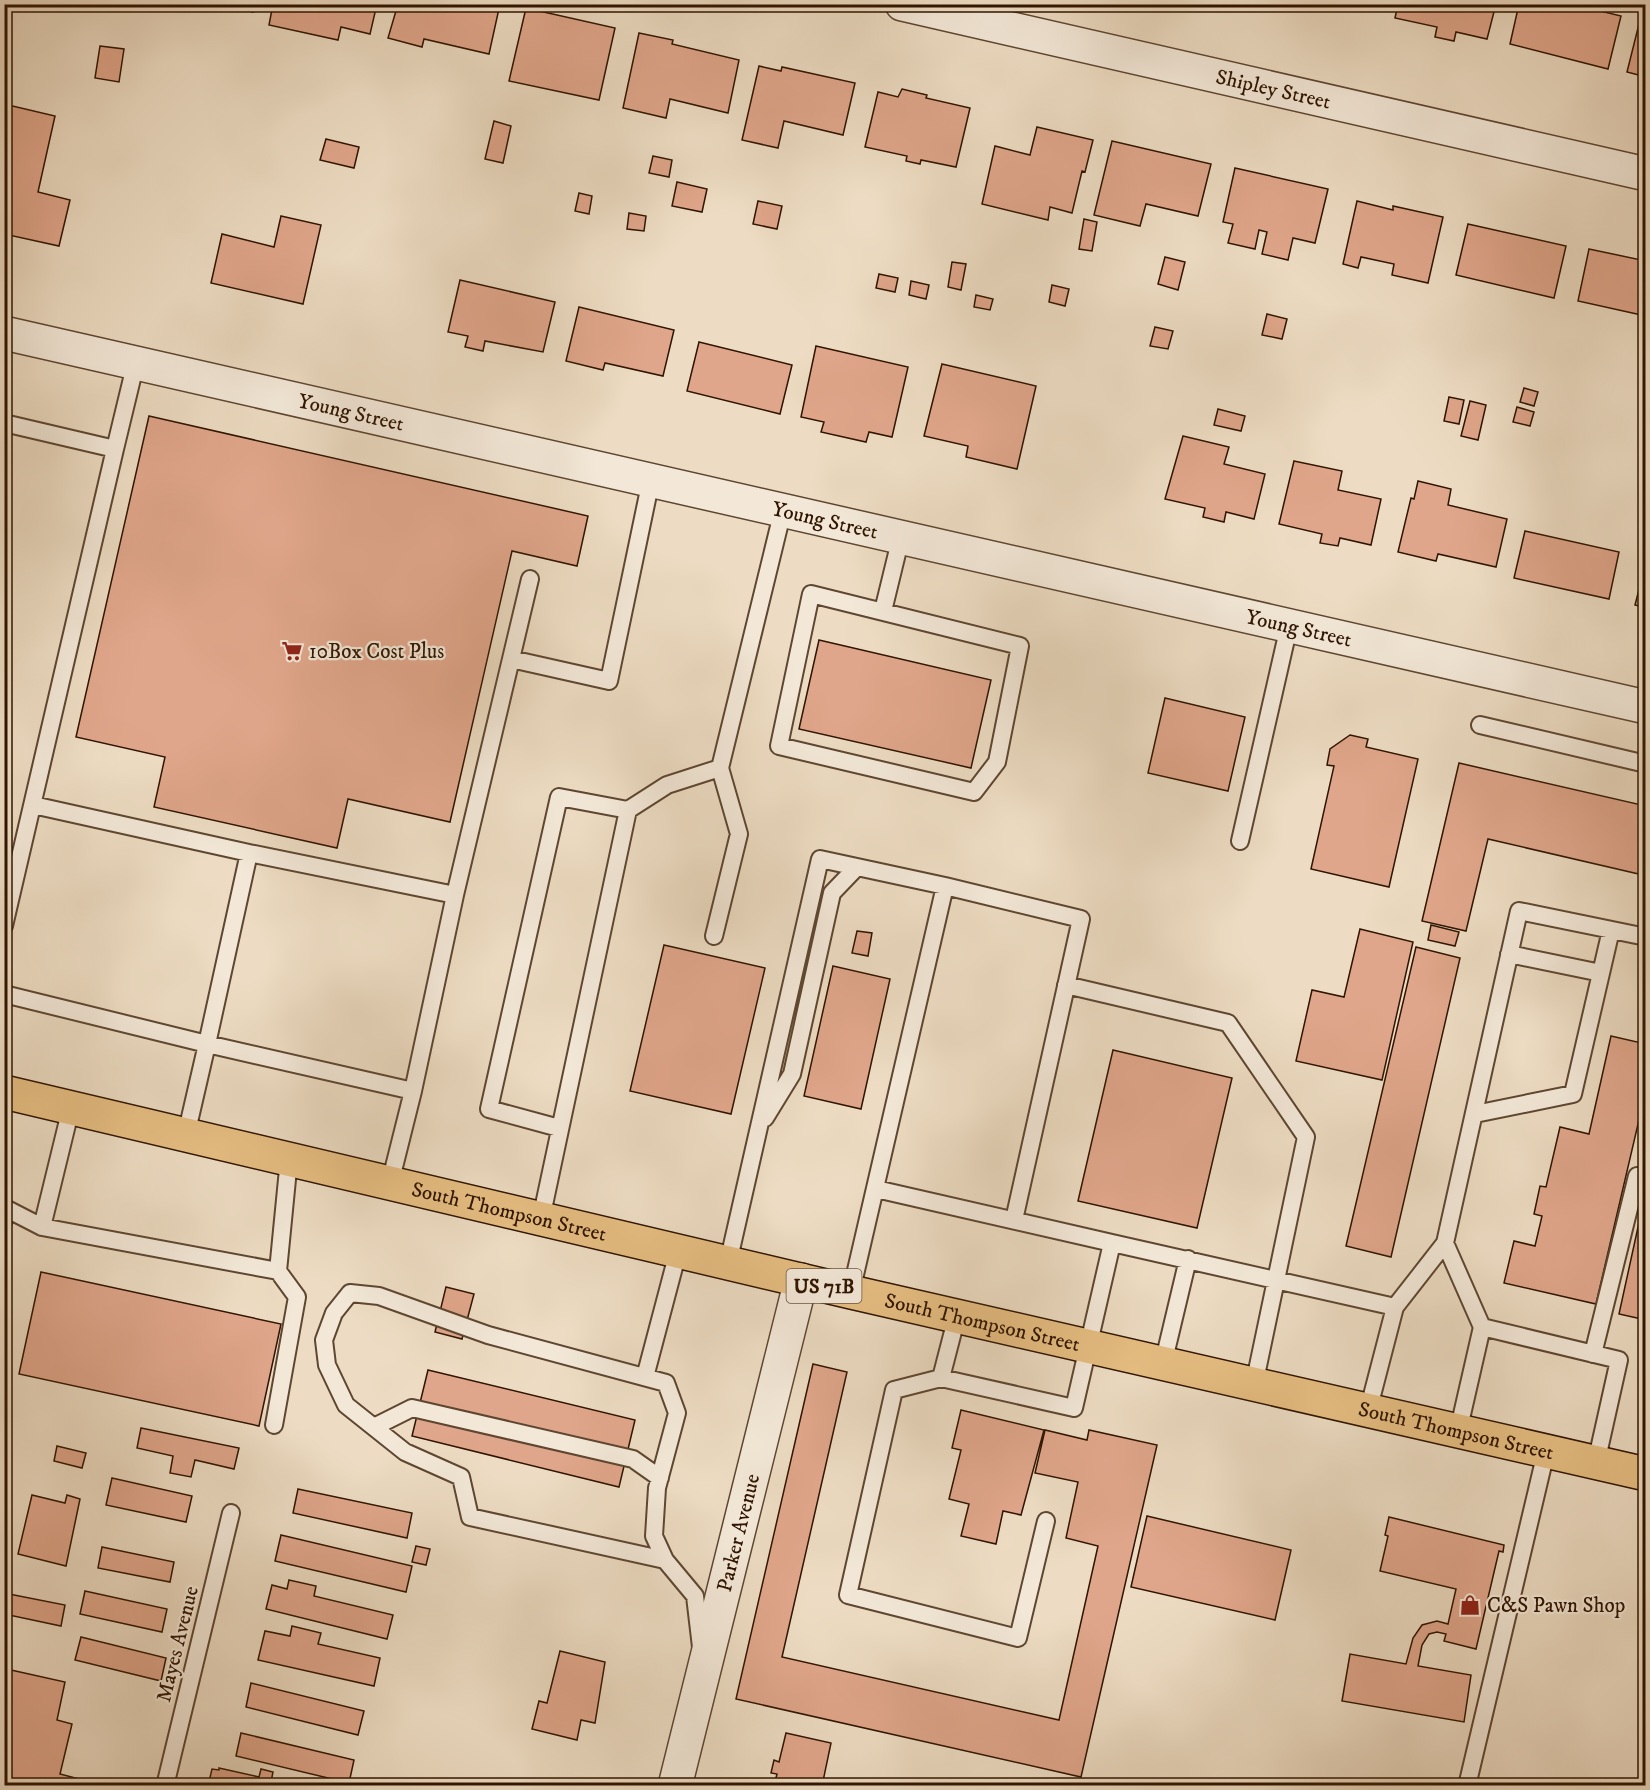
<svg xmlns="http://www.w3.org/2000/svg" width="1650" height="1790" font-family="'IM FELL DW Pica',serif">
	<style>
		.building { fill: #e0a68b; stroke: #2f1400; stroke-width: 1.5 }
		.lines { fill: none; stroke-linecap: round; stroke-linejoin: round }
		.lane-casing { stroke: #5e4631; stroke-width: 20 }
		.street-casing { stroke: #5e4631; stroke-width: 36 }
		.highway-casing { stroke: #2f1400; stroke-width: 36 }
		.lane { stroke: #f3e8d8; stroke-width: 16 }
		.street { stroke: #f3e8d8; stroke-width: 33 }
		.highway { stroke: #e6be82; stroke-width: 33 }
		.labels { text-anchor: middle; stroke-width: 4.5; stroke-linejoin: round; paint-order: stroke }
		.shield { fill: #f3e8d8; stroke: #6a5441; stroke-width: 1.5 }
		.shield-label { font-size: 20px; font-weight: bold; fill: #2f1400 }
		.street-label { font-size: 21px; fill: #2f1400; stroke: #f3e8d8 }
		.poi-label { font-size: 21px; fill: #2f1400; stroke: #f3e8d8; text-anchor: start }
	</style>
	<rect width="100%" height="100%" fill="#eddcc3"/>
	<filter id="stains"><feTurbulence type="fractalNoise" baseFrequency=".00333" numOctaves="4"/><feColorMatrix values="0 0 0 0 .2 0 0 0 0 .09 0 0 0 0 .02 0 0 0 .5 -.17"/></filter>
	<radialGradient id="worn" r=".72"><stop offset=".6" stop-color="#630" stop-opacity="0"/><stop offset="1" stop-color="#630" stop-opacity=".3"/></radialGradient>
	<!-- building -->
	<path class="building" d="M220,4H254L253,12Z
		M273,4H377L370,34L341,27L338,40L269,25Z
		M398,4H500L489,54L424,39L422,47L388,38Z
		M1398,4H1496L1487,39L1456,32L1454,41L1435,37L1437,27L1395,18Z
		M1519,4H1572L1621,16L1608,69L1510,44Z
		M526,8L615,28L599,100L509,81Z
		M1640,20L1646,22V77L1627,72Z
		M639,33L673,40L672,44L739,60L728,113L670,99L666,118L623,108Z
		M100,46L124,49L119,82L95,78Z
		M759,66L781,71L782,67L855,83L843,135L784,121L778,148L742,140Z
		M902,89L927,95L926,98L970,108L956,167L921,160L920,164L906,161L907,156L865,147L878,92L898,97Z
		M4,104L55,116L38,192L70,200L59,246L4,234Z
		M494,121L511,126L503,163L485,159Z
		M1037,127L1093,140L1085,172L1082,171L1072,213L1050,207L1048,220L982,204L995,146L1030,155Z
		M326,139L359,147L354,168L320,160Z
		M1112,141L1211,164L1198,216L1146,204L1140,226L1094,215Z
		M653,156L672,160L669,177L649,173Z
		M1235,168L1328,189L1315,243L1293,238L1288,260L1262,254L1267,232L1259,230L1255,249L1228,243L1233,224L1223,222Z
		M677,182L707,189L702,212L672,206Z
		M579,193L592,196L589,214L575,211Z
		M758,201L782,206L777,229L753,224Z
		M1357,201L1393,210V206L1443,217L1428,283L1392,275L1394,264L1361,257L1358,268L1343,264Z
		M629,213L646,216L644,231L627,229Z
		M281,216L321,225L303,304L211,283L222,234L274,247Z
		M1084,219L1097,222L1092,251L1079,249Z
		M1468,224L1566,246L1554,298L1456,275Z
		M1589,249L1646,261V316L1578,301Z
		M1165,257L1185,262L1178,290L1158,284Z
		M952,262L966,264L961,290L948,287Z
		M879,274L898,278L895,292L876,288Z
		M460,280L555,302L543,352L485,341L483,351L465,347L468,336L448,332Z
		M911,281L929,285L926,299L909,295Z
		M1052,285L1069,289L1065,306L1049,302Z
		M976,295L993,299L990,310L974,307Z
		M579,307L674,330L663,376L605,363L603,370L566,361Z
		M1267,314L1287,319L1282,339L1262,335Z
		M1155,327L1173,331L1168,349L1150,346Z
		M699,342L792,365L780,414L687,391Z
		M816,346L908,367L892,437L869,432L866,442L821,432L824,422L801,417Z
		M942,364L1036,386L1017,469L966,457L968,446L924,436Z
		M1524,388L1538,392L1534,406L1520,402Z
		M1449,397L1464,400L1459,424L1444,421Z
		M1470,401L1486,405L1478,440L1461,436Z
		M1517,407L1534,412L1530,426L1513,422Z
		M1218,409L1245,416L1241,431L1214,425Z
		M149,416L588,516L577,566L512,551L450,822L348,799L337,848L154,807L165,757L76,737Z
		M1183,436L1229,447L1224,464L1265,474L1254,519L1226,512L1224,522L1203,517L1205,508L1165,499Z
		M1294,461L1342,471L1338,490L1381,499L1371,545L1340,538L1338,546L1320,543L1322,534L1279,524Z
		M1418,481L1451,489L1448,505L1507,519L1496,567L1438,554L1436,561L1398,552L1411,498L1414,499Z
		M1525,531L1619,552L1609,599L1514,578Z
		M1646,562V608L1635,605Z
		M819,640L991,680L971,768L799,729Z
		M1165,698L1245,717L1228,791L1148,773Z
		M1350,735L1368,739L1366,747L1418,759L1389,887L1311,869L1334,766L1327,765L1330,749Z
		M1459,763L1646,806L1643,875L1488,839L1466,931L1422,921Z
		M1431,925L1459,932L1455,946L1428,940Z
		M1360,929L1413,942L1382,1080L1296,1061L1312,990L1344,997Z
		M857,931L872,933L868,956L852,953Z
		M664,945L765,968L731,1114L630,1091Z
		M1416,947L1460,958L1391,1257L1346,1246Z
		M833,966L890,979L861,1109L804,1096Z
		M1611,1036L1646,1044V1090L1596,1304L1504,1283L1514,1241L1535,1246L1542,1216L1534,1214L1540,1186L1546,1187L1560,1127L1589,1134Z
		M1113,1050L1232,1078L1197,1228L1078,1201Z
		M1640,1218L1646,1220V1320L1619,1314Z
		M41,1272L281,1324L259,1426L19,1374Z
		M446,1287L474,1294L462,1339L435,1332Z
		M813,1364L847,1372L782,1657L1059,1720L1098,1546L1066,1538L1078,1482L1035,1473L1045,1430L1087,1440L1089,1430L1157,1445L1081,1777L736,1699Z
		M428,1370L635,1420L619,1487L412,1436Z
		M961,1410L1044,1430L1021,1515L1003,1511L996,1544L961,1536L969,1504L949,1499L961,1450L952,1448Z
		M141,1428L239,1448L234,1469L195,1460L191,1477L170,1473L173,1456L137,1448Z
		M57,1446L86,1453L82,1468L54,1461Z
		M112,1478L192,1496L186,1522L106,1505Z
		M298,1489L412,1513L407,1538L293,1513Z
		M32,1495L65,1503L67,1495L80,1499L66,1566L18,1554Z
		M1147,1516L1291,1550L1275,1620L1131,1587Z
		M1389,1517L1504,1545L1503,1552L1499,1551L1476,1649L1444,1641L1446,1634L1437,1632L1429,1634L1422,1645L1418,1666L1471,1675L1464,1722L1342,1701L1350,1654L1406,1664L1413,1638L1422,1625L1437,1621L1448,1624L1456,1589L1380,1571L1388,1536L1385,1535Z
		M281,1535L412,1566L406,1592L275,1561Z
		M416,1546L430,1549L426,1565L412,1562Z
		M102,1547L174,1562L170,1582L98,1568Z
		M289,1580L316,1586L314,1596L393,1615L387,1639L266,1609L272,1585L287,1589Z
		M85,1591L167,1609L162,1632L80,1614Z
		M4,1593L65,1605L61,1626L4,1614Z
		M292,1626L321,1633L318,1644L380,1658L374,1686L258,1660L265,1631L290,1636Z
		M81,1637L166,1658L161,1681L75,1660Z
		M560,1651L605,1662L595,1723L581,1720L577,1740L532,1729L539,1701L547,1703Z
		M11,1670L65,1682L57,1720L72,1724L60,1774L83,1780L81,1786H9L10,1779L4,1778V1699Z
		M251,1683L364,1711L358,1735L246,1707Z
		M241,1733L354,1760L349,1783L236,1756Z
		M786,1733L831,1743L822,1786H774L777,1774L771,1773L774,1760L779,1762Z
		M219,1768L259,1777L261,1769L273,1772L271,1782L288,1786H208L212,1769L219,1770Z"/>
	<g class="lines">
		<!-- lane casing -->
		<g class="lane-casing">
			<path id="lane" d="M4,423L115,449L136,362
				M811,594L1020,646L997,762L974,792L779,746Z
				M883,611L901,537
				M511,659L609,681L651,480
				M1480,725L1646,764
				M33,805L249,853L207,1044L413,1091L390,1183
				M1240,841L1289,626
				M249,853L455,895L413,1091
				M945,886L1081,919L1014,1220
				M455,895L530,579
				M4,926L115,449
				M714,936L739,834L720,768
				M1509,954L1601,973
				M1066,985L1228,1023L1306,1137L1254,1385
				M4,994L207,1044L186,1135
				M71,1108L42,1227L278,1271L289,1159
				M1475,1114L1573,1094L1611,930
				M765,1118L792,1074L832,893L856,868
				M559,1128L489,1109L559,797L628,810
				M876,1189L1112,1243L1074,1408L941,1378
				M541,1219L628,810L667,785L720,768L783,510
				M4,1220L7,1209L42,1227
				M1112,1243L1395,1307
				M1445,1243L1482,1327
				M728,1263L820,859L945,886L851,1292
				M957,1316L941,1378L894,1390L848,1595L1018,1638L1046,1521
				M1593,1354L1637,1176L1646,1178
				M1163,1364L1188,1259
				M645,1377L678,1252
				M1368,1411L1395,1307L1445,1243L1519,911L1646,937
				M274,1425L297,1297L278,1271
				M374,1427L412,1408L633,1459L660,1478
				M1458,1432L1482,1327L1619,1360L1596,1463
				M665,1560L470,1517L461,1477L405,1452L346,1405L327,1365L324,1340L334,1313L350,1293L379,1296L488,1335L666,1383L677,1413L657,1488L654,1536L665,1560L695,1596L701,1647
				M165,1786L231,1513
				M1467,1786L1546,1452"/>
		</g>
		<!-- street casing -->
		<g class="street-casing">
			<g id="street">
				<path id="s1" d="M902,4L1646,174"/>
				<path id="s2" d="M4,333L1646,707"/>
				<path id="s3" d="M675,1786L801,1280"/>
			</g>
		</g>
		<!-- highway casing -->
		<g class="highway-casing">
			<g id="highway">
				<path id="s4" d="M4,1092L851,1292L1646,1474"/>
			</g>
		</g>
		<!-- lane -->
		<use href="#lane" class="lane"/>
		<!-- street -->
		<use href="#street" class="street"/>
		<!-- highway -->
		<use href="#highway" class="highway"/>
	</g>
	<!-- icons -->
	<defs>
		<g id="supermarket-bare" transform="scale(1.62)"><path d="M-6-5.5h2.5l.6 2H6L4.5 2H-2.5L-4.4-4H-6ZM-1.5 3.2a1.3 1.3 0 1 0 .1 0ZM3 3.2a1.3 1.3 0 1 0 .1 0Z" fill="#8f2418" stroke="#f3e8d8" stroke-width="2.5" paint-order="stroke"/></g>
		<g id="shop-bare" transform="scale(1.62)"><path d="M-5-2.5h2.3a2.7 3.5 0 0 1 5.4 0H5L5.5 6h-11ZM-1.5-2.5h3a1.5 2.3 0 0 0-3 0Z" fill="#8f2418" stroke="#f3e8d8" stroke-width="2.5" paint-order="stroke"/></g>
	</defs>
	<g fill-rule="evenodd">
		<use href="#supermarket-bare" x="292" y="651"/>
		<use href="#shop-bare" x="1470" y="1605"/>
	</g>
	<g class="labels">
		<!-- shield labels -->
		<rect class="shield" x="786.5" y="1269" width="75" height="34" rx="4.5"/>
		<g class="shield-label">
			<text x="824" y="1293">US 71B</text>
		</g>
		<!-- street labels -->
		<g class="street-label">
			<text dy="7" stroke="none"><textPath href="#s1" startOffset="381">Shipley Street</textPath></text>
			<text dy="7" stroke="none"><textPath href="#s2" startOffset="356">Young Street</textPath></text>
			<text dy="7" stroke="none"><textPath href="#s2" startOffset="842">Young Street</textPath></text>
			<text dy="7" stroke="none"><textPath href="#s2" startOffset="1328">Young Street</textPath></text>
			<text dy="7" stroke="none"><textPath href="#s4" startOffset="519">South Thompson Street</textPath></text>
			<text dy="7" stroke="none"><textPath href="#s4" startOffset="1005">South Thompson Street</textPath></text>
			<text dy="7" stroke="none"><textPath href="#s4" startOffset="1491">South Thompson Street</textPath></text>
			<text dy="7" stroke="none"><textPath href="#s3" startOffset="261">Parker Avenue</textPath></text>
			<text transform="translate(177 1644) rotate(-76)" y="7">Mayes Avenue</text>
		</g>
		<!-- poi labels -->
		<g class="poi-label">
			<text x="309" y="658">10Box Cost Plus</text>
			<text x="1487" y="1612">C&amp;S Pawn Shop</text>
		</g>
	</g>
	<!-- margin -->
	<rect width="1650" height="1790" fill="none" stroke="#eddcc3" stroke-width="24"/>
	<rect x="6" y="6" width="1638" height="1778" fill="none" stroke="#2f1400" stroke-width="3"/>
	<rect x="12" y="12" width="1626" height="1766" fill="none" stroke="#2f1400" stroke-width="1.5"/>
	<rect width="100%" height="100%" filter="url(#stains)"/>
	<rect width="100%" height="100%" fill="url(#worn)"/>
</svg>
